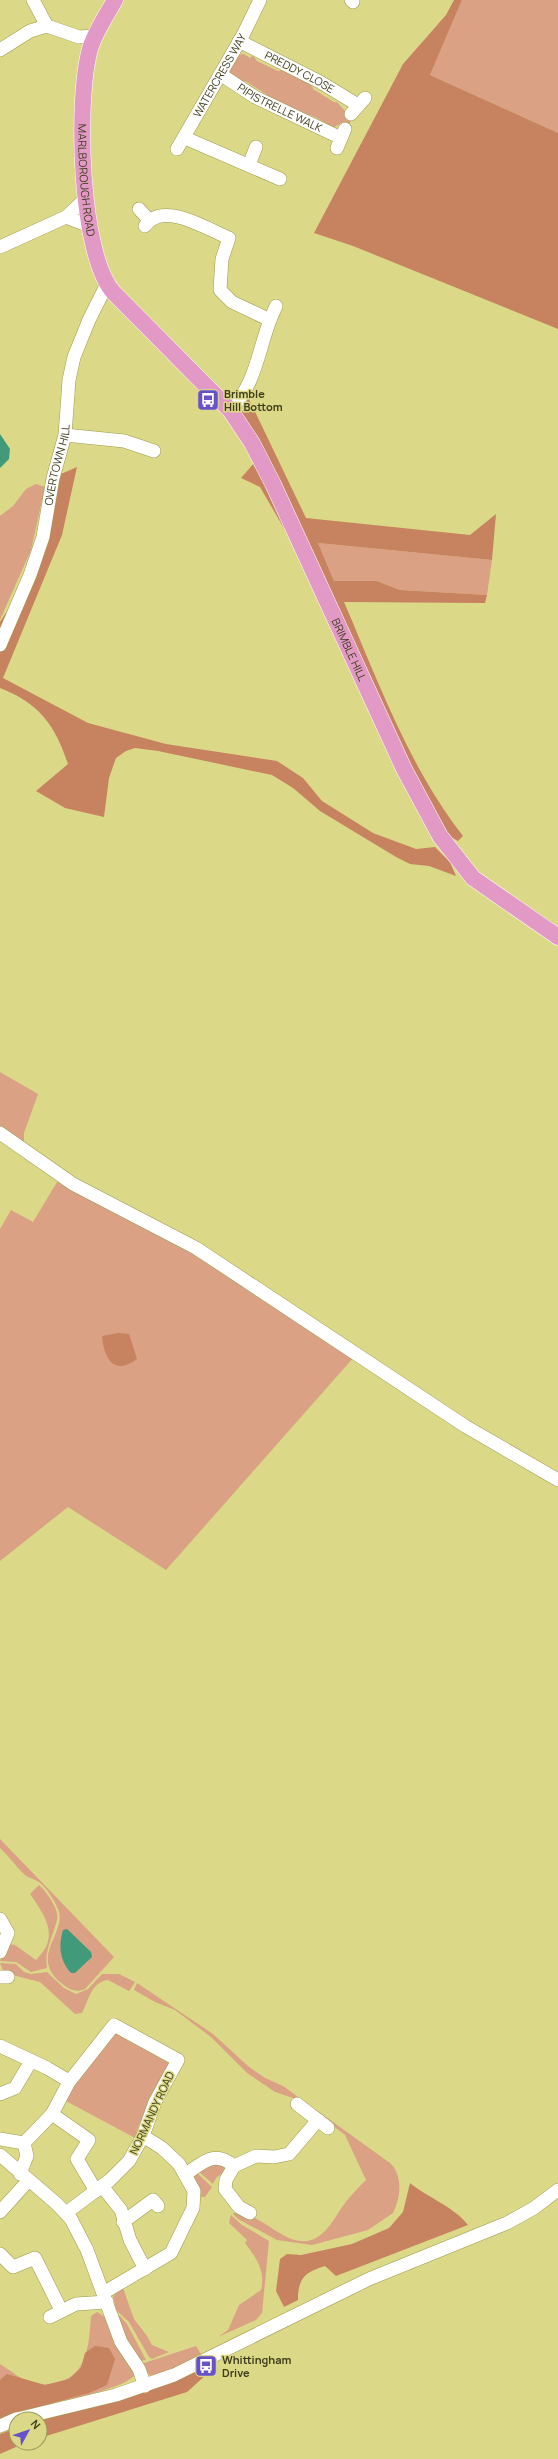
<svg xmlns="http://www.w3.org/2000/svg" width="558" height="2459" font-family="Manrope,sans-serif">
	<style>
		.green { fill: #daa185 }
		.forest { fill: #c78260 }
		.water { fill: #419a7a }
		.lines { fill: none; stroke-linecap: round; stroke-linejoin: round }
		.minor-casing { stroke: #9d9a49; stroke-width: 14 }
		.major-casing { stroke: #fff; stroke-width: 17 }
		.minor { stroke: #fff; stroke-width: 13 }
		.major { stroke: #e399c5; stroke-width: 16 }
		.labels { text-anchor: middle; stroke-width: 3; stroke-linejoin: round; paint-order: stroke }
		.street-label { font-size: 11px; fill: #3e3c1b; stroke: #dbd987 }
		.poi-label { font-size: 11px; font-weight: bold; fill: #3e3c1b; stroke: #dbd987; text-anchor: start }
	</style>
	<rect width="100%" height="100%" fill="#dbd987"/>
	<!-- green -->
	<path class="green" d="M462,0H558V133L430,75Z
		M244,54L250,58L252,56L254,57L257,61L278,71L283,70L312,85L313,89L334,102H337L352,119L349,125L343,122L333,128C323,122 311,111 298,115L267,98L266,94L245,81L240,82L229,72L238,55Z
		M36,484L45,487L31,550L0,620V516L13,506L26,489Z
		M318,543L492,560L487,595L400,590L377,581H334Z
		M0,1072L38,1094L24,1133V1148L0,1129Z
		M57,1182L177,1244L354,1357L166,1570L68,1507L0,1561V1229L11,1210L33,1222Z
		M0,1839L114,1957L85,1989C78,1992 74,1991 68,1988C23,1959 69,1933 58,1909C54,1900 47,1888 39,1882C34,1879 29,1878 25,1875C16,1867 9,1856 0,1848Z
		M39,1885C46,1891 60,1910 57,1920C53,1937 44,1950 47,1968L31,1972L16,1962L0,1961L8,1944L15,1945L36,1960C60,1937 46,1917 30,1894Z
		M0,1963L16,1964L24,1972L31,1974L47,1972L64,1988L76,1994L88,1989L102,1974H119L135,1982L129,1991L108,1980C91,1982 89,2000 82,2013L75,2014L40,1982L4,1973Z
		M137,1983L213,2034L248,2066L265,2078L283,2086L390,2163C403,2175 401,2197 393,2213L368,2230L312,2245L277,2240L238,2219L233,2214L235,2212C267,2213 294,2262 325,2231C333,2223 338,2212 345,2203C351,2195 358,2188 366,2180L345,2135L299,2100L275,2092L247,2073L211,2037L175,2010L155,2002L134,1990Z
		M115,2031L170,2064L143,2122H140L135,2138L66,2101L72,2088Z
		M215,2160L228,2169L216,2178L213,2184L197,2170Z
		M197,2173L212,2187L205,2197H200L194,2178Z
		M231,2215L242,2225L269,2241L263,2303L262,2313L256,2320L218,2337L228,2330L239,2305L261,2290C266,2271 256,2258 245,2243L247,2240L229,2223Z
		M123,2288L134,2319L147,2336L152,2345L169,2352L152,2359L149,2357L129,2322L116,2310L113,2296Z
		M97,2312L105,2317L135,2375C121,2391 55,2401 32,2408C21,2411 11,2416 0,2420V2364C11,2371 22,2380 34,2384C43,2386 50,2384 59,2382C88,2374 89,2342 91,2316Z
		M116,2315L120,2316L127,2324L146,2360L139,2361L124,2341Z
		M196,2346L201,2354L191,2359L192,2362L151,2376L145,2372L141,2364Z"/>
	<!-- forest -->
	<path class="forest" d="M454,0H462L430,75L558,133V329L353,246L314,233L403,64L446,15Z
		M248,397L306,518L470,535L496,514L492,560L318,543L334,581H377L400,590L487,595L485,603L344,602C378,681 409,767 463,836L458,841L447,835L293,544L260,487L241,478L255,462L241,415Z
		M77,467L62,535L3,678L88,723L166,744L277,761L303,778L322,801L373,833L416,849L435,847L450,862L456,876L429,866L410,864L396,857L320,811L293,788L272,775L158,751L135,748L126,751L116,758L109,778L104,817L65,808L36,791L68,764C55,725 39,703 0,688V622L39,562L61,474Z
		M118,1333L129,1334L137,1359C113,1377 104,1357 102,1336Z
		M410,2183C428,2198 453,2206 468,2225L336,2276L325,2266C305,2272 298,2278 298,2300L284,2307L276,2291L280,2259L287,2254L301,2255L352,2244L389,2228L403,2212Z
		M95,2346L109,2348L115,2359L107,2385L89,2393L10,2415L0,2420V2380L7,2374L45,2385L69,2379L81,2368L85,2353Z
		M193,2372L206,2375L187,2392L40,2438V2419Z
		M16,2428V2443H25L0,2454V2434Z"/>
	<!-- water -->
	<path class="water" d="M0,434L10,449L9,459L0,468Z
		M67,1929L91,1952L92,1957L75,1973H71C60,1960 58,1947 63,1930Z"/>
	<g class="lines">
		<!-- minor casing -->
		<g class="minor-casing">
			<g id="minor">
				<path d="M33,0L47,26L79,37L96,36"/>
				<path d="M351,0L353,2"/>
				<path id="s1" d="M239,41L320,82L358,105"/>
				<path d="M0,50L30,31L47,26"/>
				<path id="s2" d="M220,74L255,97L341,138"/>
				<path d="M351,114L365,98"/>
				<path d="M185,138L280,179"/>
				<path d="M337,148L345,129"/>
				<path id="s3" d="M177,149L243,35L260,0"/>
				<path d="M249,165L256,147"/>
				<path d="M139,209L149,220"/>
				<path d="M66,217L84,200"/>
				<path d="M145,226C162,200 207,229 229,238L222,259L220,290L232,302L270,320C258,352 255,386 230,410"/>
				<path d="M0,247L66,217L89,226"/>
				<path d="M270,320L276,306"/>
				<path d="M65,435L124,441L154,451"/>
				<path id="s4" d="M0,645L30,575L43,537L53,478L65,435L69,380L74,357L89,320L107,284"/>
				<path d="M0,1133L73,1184L196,1248L465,1426L558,1480"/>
				<path d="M0,1919L8,1933L0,1952"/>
				<path d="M0,1977H8"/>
				<path d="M0,2046L47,2068L69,2081"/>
				<path d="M0,2094L15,2088L31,2061"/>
				<path d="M297,2104L328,2128"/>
				<path d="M52,2114L89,2140L77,2159L96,2191"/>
				<path d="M0,2139L24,2143"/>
				<path d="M0,2155L57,2204L71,2219L87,2250L121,2342L139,2369L145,2386"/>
				<path d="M234,2166L226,2180L225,2189L239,2207L250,2213"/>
				<path d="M20,2174L27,2156L24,2143L52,2114L69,2082L114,2025L178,2060L155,2102L143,2136L129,2161L110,2180L66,2213"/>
				<path d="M186,2174C204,2162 214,2150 234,2166L256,2156L274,2157L289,2154L318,2120"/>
				<path d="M102,2186L121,2210L130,2240L145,2269"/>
				<path d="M0,2212L28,2181"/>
				<path d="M123,2222L153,2200L158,2206"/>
				<path d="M0,2254L13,2267L35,2258L61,2310"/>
				<path d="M103,2293L171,2253L193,2208L194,2191L179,2164L162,2148L143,2136"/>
				<path d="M50,2317L76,2304L107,2302"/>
				<path d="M17,2419L116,2395L174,2375L369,2279L507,2223L534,2208L558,2190"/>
				<path d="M0,2426L16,2419"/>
			</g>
		</g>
		<!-- major casing -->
		<g class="major-casing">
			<g id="major">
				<path id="s5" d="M115,0C106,16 95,32 90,49C76,98 79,255 114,293L230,410L252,443L273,484L404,769L440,836L473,878L558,937"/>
			</g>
		</g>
		<!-- minor -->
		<use href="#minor" class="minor"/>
		<!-- major -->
		<use href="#major" class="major"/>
	</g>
	<!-- icons -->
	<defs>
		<g id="bus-square" transform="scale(1.15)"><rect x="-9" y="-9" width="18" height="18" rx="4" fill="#6852cc" stroke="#dbd987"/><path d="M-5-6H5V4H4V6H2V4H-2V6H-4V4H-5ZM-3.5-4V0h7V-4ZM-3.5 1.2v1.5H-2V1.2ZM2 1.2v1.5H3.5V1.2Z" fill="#fff"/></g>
	</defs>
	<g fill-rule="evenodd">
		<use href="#bus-square" x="208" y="400"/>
		<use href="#bus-square" x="206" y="2366"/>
	</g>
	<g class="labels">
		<!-- street labels -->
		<g class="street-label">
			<text dy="4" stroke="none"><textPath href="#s1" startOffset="68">PREDDY CLOSE</textPath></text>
			<text dy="4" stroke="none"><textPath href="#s3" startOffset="85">WATERCRESS WAY</textPath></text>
			<text dy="4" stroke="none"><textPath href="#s2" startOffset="69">PIPISTRELLE WALK</textPath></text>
			<text dy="4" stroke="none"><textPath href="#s5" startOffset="187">MARLBOROUGH ROAD</textPath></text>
			<text dy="4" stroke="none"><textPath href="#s4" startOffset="190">OVERTOWN HILL</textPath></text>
			<text dy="4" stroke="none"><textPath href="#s5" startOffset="738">BRIMBLE HILL</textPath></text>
			<text transform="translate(152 2113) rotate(-65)" y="4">NORMANDY ROAD</text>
		</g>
		<!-- poi labels -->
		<g class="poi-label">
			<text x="224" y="398">Brimble<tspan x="224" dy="13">Hill Bottom</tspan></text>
			<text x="222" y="2364">Whittingham<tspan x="222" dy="13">Drive</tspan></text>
		</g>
	</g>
	<!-- north arrow -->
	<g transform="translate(28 2431) rotate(50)"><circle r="19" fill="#dbd987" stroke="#9c9a5c"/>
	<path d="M0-3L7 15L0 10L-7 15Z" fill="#6852cc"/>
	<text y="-6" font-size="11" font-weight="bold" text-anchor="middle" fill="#3e3c1b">N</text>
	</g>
</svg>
